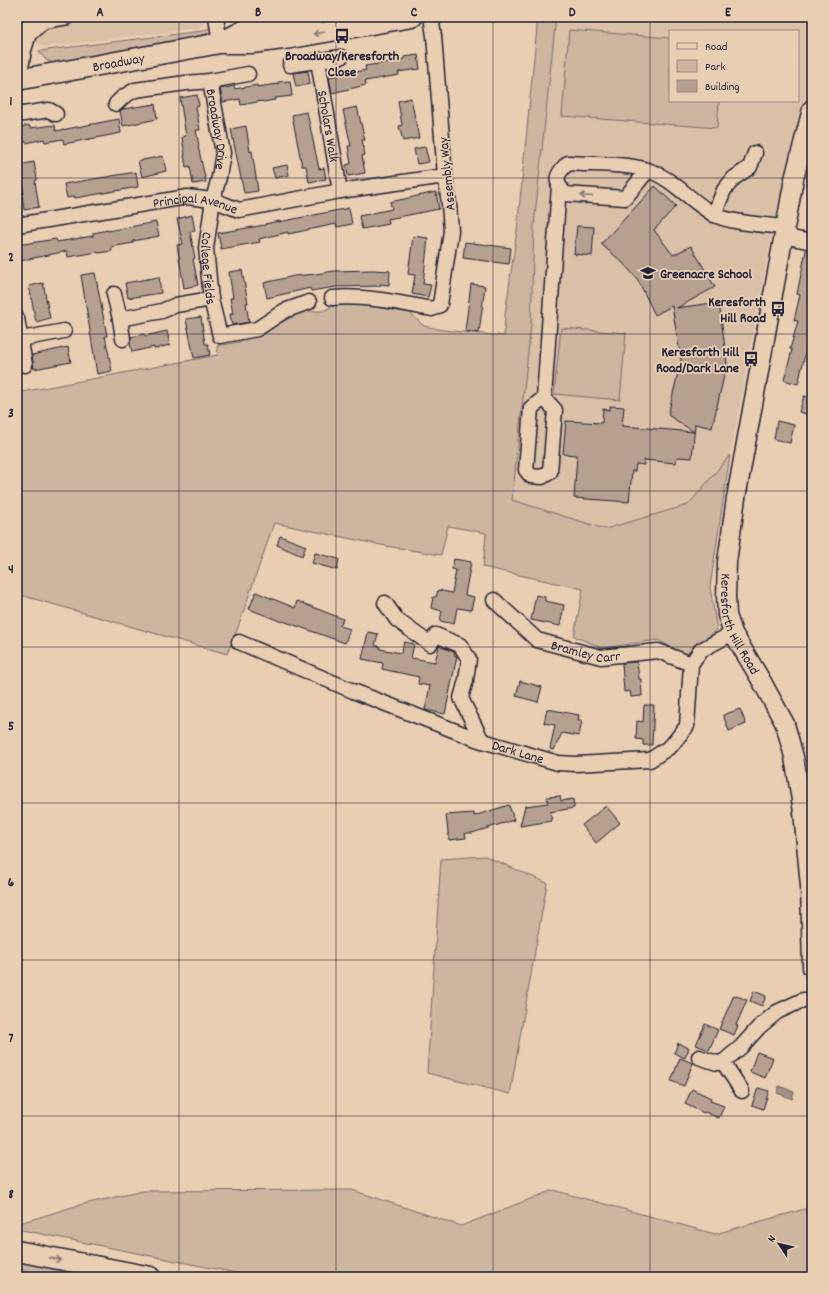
<svg xmlns="http://www.w3.org/2000/svg" width="829" height="1294" font-family="Dekko,sans-serif">
	<style>
		.built { fill: #dac0a7; fill-rule: evenodd }
		.green { fill: #cdb5a0; stroke: #786c6e }
		.water { fill: #a39087; stroke: #6f6469 }
		.building { fill: #b6a191; stroke: #22223b }
		.lines { fill: none; stroke-linecap: round; stroke-linejoin: round }
		.minor-casing { stroke: #22223b; stroke-width: 17 }
		.major-casing { stroke: #22223b; stroke-width: 21 }
		.highway-casing { stroke: #22223b; stroke-width: 23 }
		.minor { stroke: #eaceb1; stroke-width: 14 }
		.major { stroke: #eaceb1; stroke-width: 18 }
		.highway { stroke: #eaceb1; stroke-width: 20 }
		.oneway { stroke: #867876 }
		.grid { fill: none; stroke: #22223b; stroke-width: 1; stroke-opacity: 0.55 }
		.labels { text-anchor: middle; stroke-width: 3.5; stroke-linejoin: round; paint-order: stroke }
		.poi-label { font-size: 14px; font-weight: bold; fill: #22223b; stroke: #eaceb1; text-anchor: end }
		.street-label { font-size: 14px; fill: #22223b; stroke: #eaceb1 }
		.neatline { fill: none; stroke: #22223b; stroke-width: 1.5 }
		.grid-label { font-size: 13px; text-anchor: middle; font-weight: bold; fill: #22223b }
	</style>
	<rect width="100%" height="100%" fill="#eaceb1"/>
	<filter id="ink" filterUnits="userSpaceOnUse"><feTurbulence type="fractalNoise" baseFrequency=".025" numOctaves="2"/><feDisplacementMap in="SourceGraphic" scale="8" xChannelSelector="R" yChannelSelector="G"/><feConvolveMatrix kernelMatrix="1 2 1 2 8 2 1 2 1" color-interpolation-filters="sRGB"/></filter>
	<g filter="url(#ink)">
		<!-- built -->
		<path class="built" d="M17,17H206L207,19L199,28L44,47L38,43L17,47Z
			M556,17H799L812,18V80L776,213L730,455L688,505L605,529L512,500L531,325L534,225ZM670,31H798V101H670Z"/>
		<!-- green -->
		<path class="green" d="M538,17H556L534,225L531,325L512,500L605,529L688,505L730,455L710,587L717,630L685,655L658,640L602,648L574,636L583,589L483,567L486,533L448,526L441,555L386,546L274,523L237,630L227,654L17,594V393L218,355L217,346L239,342L268,330L302,311H322L338,304L365,305L410,313L424,326L443,330L504,336L505,315L517,230Z
			M212,27L211,31L206,34L166,45L58,65L46,60L39,51L202,31Z
			M569,30L670,38V101H719L717,128L562,116Z
			M561,328L626,333L620,400L554,394Z
			M485,856L547,883L510,1094L427,1073L441,859Z
			M352,1190L461,1226L553,1190L715,1234L812,1207V1277H256L17,1229V1224L79,1205L143,1191Z
			M17,1259L92,1274V1277H70L17,1269Z"/>
		<!-- water -->
		<path class="water" d="M779,1086L794,1092L792,1099L777,1093Z"/>
		<!-- building -->
		<path class="building" d="M418,55L420,69L398,72L399,75L365,81L366,85L332,93L329,77L366,70L365,66L391,62L404,59V57Z
			M308,71L310,84L296,87L293,73Z
			M290,81L292,96L275,98V100L263,102L262,101L241,105L240,99L223,102L220,89L234,86L235,89L257,85V87L278,84V82Z
			M197,95L199,106L196,107L200,130H196L199,146H198L206,182L193,184L190,166L186,167L184,155H185L182,137L186,136L180,98Z
			M411,98L419,138L403,141L399,126L402,125L398,101Z
			M155,104L157,119L123,126L120,111L123,109Z
			M357,107L365,140H362L365,155L362,156L365,173L348,176L346,165L351,164L348,146H351L343,110Z
			M307,112L319,169L324,168L326,179L309,182L306,166H302L292,115Z
			M119,119L121,133L64,144L63,139L45,142L44,139L26,143L25,141L17,142V128L29,125L30,128L55,125L56,131Z
			M246,126L250,152L252,151L258,191L244,193L231,129Z
			M425,147L429,162L417,164L414,149Z
			M163,156L166,171L142,177L138,161Z
			M34,162L37,180L35,181L39,207L24,210L22,194H24L19,165Z
			M287,165L289,175L275,178L272,168Z
			M136,172L138,187L75,198V196L67,198L64,184Z
			M655,186L676,206L654,230L673,255L691,246L715,287L677,308L719,302L727,363L712,428L695,424L692,458L677,457L676,463L644,460V465L636,464L635,471H632L629,502L574,498L577,455L563,454L566,421L602,423L603,409L610,410V406L624,407L622,426L694,432L668,415L681,360L672,306L655,315L638,280L622,262L601,244Z
			M436,192L439,209L388,219L389,224L362,229L359,216L392,209L390,202Z
			M349,208L352,224L337,227L336,224L288,234V232L259,239L260,242L221,249L218,233L265,225V224L279,221V222Z
			M192,215L195,231L190,232L195,258L193,259L198,285L184,288L177,245L183,244L177,219Z
			M156,222L159,236L133,241V243L111,247L112,251L98,253V252L68,257L67,251L20,261L17,245L56,239L57,242L93,236V233L108,230V231Z
			M577,226L594,227L592,256L574,254Z
			M413,236L428,238L423,284L431,285L428,297L412,294L415,275L408,274Z
			M465,242L511,248L509,264L463,258Z
			M806,250H812V326L798,384L784,380L792,350L790,349L798,321L794,320L800,295L797,294Z
			M242,270L248,303H246L249,322L232,325L230,314H233L230,298H233L229,272Z
			M373,270L390,271L389,285L380,284V286L335,287L311,291L310,288L267,298L264,283L294,276L316,274L334,271Z
			M95,273L107,336H105L112,371L97,374L81,275Z
			M159,277L161,293L128,298L125,283Z
			M43,283L50,318L36,322L29,286Z
			M471,284L485,286L479,333L465,331Z
			M201,317L205,344H208L210,355L194,358L186,319Z
			M167,331L170,345L154,349V347L132,352L130,343L131,337L144,334L145,336Z
			M68,347L71,362L34,369L32,355Z
			M804,396L812,398V416L799,412Z
			M777,421L794,425L790,443L774,439Z
			M280,536L306,546L302,556L277,545Z
			M315,553L339,559L337,570L312,563Z
			M454,559L471,562L465,595L474,597L471,610L457,608L454,624L440,621L442,611L431,608L433,597H436L438,590L452,593L456,570L452,569Z
			M256,592L295,608L297,601L343,619L340,626L350,629L345,643L283,621L282,622L249,609Z
			M536,595L545,597V601L564,605L560,626L531,620Z
			M368,632L378,634L375,645L380,647V649L401,653L404,642L414,644L411,658L435,662L439,646L454,652L455,656H457L445,714L425,710L430,686L418,684L419,677L382,669L383,663L362,659Z
			M637,662L639,679H641L642,696L631,697L630,691L624,692L622,663Z
			M520,681L542,687L538,702L516,696Z
			M644,705H654L652,745H643V740L636,739L637,721L643,722Z
			M547,709L579,715L578,720H582L579,736L562,733L554,750L550,749L555,725L544,723Z
			M740,709L746,724L729,731L723,715Z
			M560,796L561,801L573,799L574,808L550,812L552,821L520,826L525,806L548,803L547,797Z
			M509,805L514,820L472,833H465L466,838L449,840L446,815L474,813V816Z
			M606,806L620,823L596,843L582,825Z
			M754,991L766,996L762,1006L750,1001Z
			M734,995L747,1000L736,1025L738,1026L734,1035L719,1029Z
			M705,1024L718,1030L709,1050L696,1045Z
			M678,1043L689,1048L685,1058L674,1053Z
			M757,1052L773,1058L765,1078L750,1072Z
			M680,1058L693,1063L684,1086L671,1081Z
			M758,1088L769,1091L763,1109L752,1105Z
			M692,1089L711,1098L710,1101L724,1106L719,1118L705,1112L704,1113L685,1104Z"/>
		<g class="lines">
			<!-- minor casing -->
			<g class="minor-casing">
				<g id="minor">
					<path d="M216,17L220,43"/>
					<path d="M17,31L22,26L34,17"/>
					<path id="s1" d="M318,61L340,191"/>
					<path d="M290,65L341,57"/>
					<path d="M21,79L20,74L24,50L29,34L44,21L68,17"/>
					<path id="s2" d="M210,81L223,153L219,177L213,200L206,248L211,299L220,336L257,329L284,311L309,302"/>
					<path d="M116,104L123,97L135,90L186,83L210,81L248,74"/>
					<path d="M17,115L49,110L56,114"/>
					<path d="M648,170L625,198L565,194C554,181 555,175 568,163C591,165 626,163 647,170C673,178 690,201 713,214C728,223 767,225 785,227L792,238L812,242"/>
					<path d="M714,215L724,190L734,178L750,167L755,153"/>
					<path id="s3" d="M17,225L187,197L213,200L239,210L340,191L445,176"/>
					<path d="M114,294L120,319L123,339"/>
					<path d="M332,298C366,295 399,303 432,309L440,305L451,231L449,204L445,176L434,36L431,17"/>
					<path d="M17,318L25,365"/>
					<path d="M120,319L162,311L176,305L211,299"/>
					<path d="M21,339L64,331"/>
					<path d="M544,398L555,410L550,472L542,477L531,476L526,470L531,408L544,398L559,186"/>
					<path id="s4" d="M494,600L537,640L601,657L658,651L691,664"/>
					<path d="M385,603L397,620L430,644L436,635L460,645L469,659L466,680L461,698L482,741"/>
					<path id="s5" d="M239,642L353,691L476,739L558,763L576,764L650,760L671,746L687,726L691,664L701,650L733,633"/>
					<path d="M699,1057L717,1063L723,1062L741,1047L759,1027L777,1012L803,1000H812"/>
					<path d="M723,1062L742,1091"/>
				</g>
			</g>
			<!-- major casing -->
			<g class="major-casing">
				<g id="major">
					<path id="s6" d="M812,109L794,179L736,498L727,562L726,596L727,615L733,633L761,680L785,724L794,757L803,812L810,886L812,968"/>
				</g>
			</g>
			<!-- highway casing -->
			<g class="highway-casing">
				<g id="highway">
					<path d="M224,41L249,28L313,17"/>
					<path id="s7" d="M17,80L220,43H252L291,38L412,17"/>
					<path d="M17,1251L151,1277"/>
				</g>
			</g>
			<!-- minor -->
			<use href="#minor" class="minor"/>
			<!-- major -->
			<use href="#major" class="major"/>
			<!-- highway -->
			<use href="#highway" class="highway"/>
		</g>
		<!-- one-way arrows -->
		<defs><path id="oneway-shaft" d="M-6 0H5M1.5-3L5.5 0L1.5 3" fill="none" stroke-width="1.6" stroke-linecap="round" stroke-linejoin="round"/></defs>
		<g class="oneway">
			<use href="#oneway-shaft" transform="translate(319 33) rotate(170)"/>
			<use href="#oneway-shaft" transform="translate(586 196) rotate(-177)"/>
			<use href="#oneway-shaft" transform="translate(55 1259) rotate(11)"/>
		</g>
	</g>
	<!-- grid -->
	<path class="grid" d="M179,17V1277M336,17V1277M493,17V1277M650,17V1277M17,178H812M17,334H812M17,491H812M17,647H812M17,803H812M17,960H812M17,1116H812"/>
	<!-- icons -->
	<defs>
		<g id="bus-bare" transform="scale(1.2)"><path d="M-5-6H5V4H4V6H2V4H-2V6H-4V4H-5ZM-3.5-4V0h7V-4ZM-3.5 1.2v1.5H-2V1.2ZM2 1.2v1.5H3.5V1.2Z" fill="#22223b" stroke="#eaceb1" stroke-width="2.5" paint-order="stroke"/></g>
		<g id="school-bare" transform="scale(1.2)"><path d="M0-5L7-2L0 1L-7-2ZM-4 1L0 2.5L4 1V4Q0 6-4 4Z" fill="#22223b" stroke="#eaceb1" stroke-width="2.5" paint-order="stroke"/></g>
	</defs>
	<g fill-rule="evenodd">
		<use href="#bus-bare" x="342" y="36"/>
		<use href="#school-bare" x="648" y="273"/>
		<use href="#bus-bare" x="778" y="309"/>
		<use href="#bus-bare" x="751" y="359"/>
	</g>
	<g class="labels">
		<!-- poi labels -->
		<g class="poi-label">
			<text x="342" y="60" text-anchor="middle">Broadway/Keresforth<tspan x="342" dy="16">Close</tspan></text>
			<text x="660" y="278" text-anchor="start">Greenacre School</text>
			<text x="766" y="306">Keresforth<tspan x="766" dy="16">Hill Road</tspan></text>
			<text x="739" y="356">Keresforth Hill<tspan x="739" dy="16">Road/Dark Lane</tspan></text>
		</g>
		<!-- street labels -->
		<g class="street-label">
			<text dy="5" stroke="none"><textPath href="#s7" startOffset="103">Broadway</textPath></text>
			<text dy="5" stroke="none"><textPath href="#s1" startOffset="66">Scholars Walk</textPath></text>
			<text dy="5" stroke="none"><textPath href="#s2" startOffset="49">Broadway Drive</textPath></text>
			<text transform="translate(446 174) rotate(-96)" y="5">Assembly Way</text>
			<text dy="5" stroke="none"><textPath href="#s3" startOffset="181">Principal Avenue</textPath></text>
			<text dy="5" stroke="none"><textPath href="#s2" startOffset="190">College Fields</textPath></text>
			<text dy="5" stroke="none"><textPath href="#s6" startOffset="526">Keresforth Hill Road</textPath></text>
			<text dy="5" stroke="none"><textPath href="#s4" startOffset="109">Bramley Carr</textPath></text>
			<text dy="5" stroke="none"><textPath href="#s5" startOffset="300">Dark Lane</textPath></text>
		</g>
	</g>
	<!-- margin -->
	<rect width="829" height="1294" fill="none" stroke="#eaceb1" stroke-width="44"/>
	<!-- legend -->
	<rect x="669" y="30" width="130" height="72" fill="#eaceb1" stroke="#9a8982"/>
	<rect x="677" y="43" width="20" height="6" fill="#eaceb1" stroke="#9a8982"/>
	<text x="705" y="50" font-size="12" fill="#22223b">Road</text>
	<rect x="677" y="60" width="20" height="12" fill="#cdb5a0" stroke="#9a8982"/>
	<text x="705" y="70" font-size="12" fill="#22223b">Park</text>
	<rect x="677" y="80" width="20" height="12" fill="#b6a191" stroke="#9a8982"/>
	<text x="705" y="90" font-size="12" fill="#22223b">Building</text>
	<!-- north arrow -->
	<g transform="translate(779 1244) rotate(305)" stroke="#eaceb1" stroke-width="3" paint-order="stroke">
	<path d="M0-3L7 15L0 10L-7 15Z" fill="#22223b"/>
	<text y="-6" font-size="11" font-weight="bold" text-anchor="middle" fill="#22223b">N</text>
	</g>
	<rect x="22" y="22" width="785" height="1250" class="neatline"/>
	<g class="grid-label">
		<text x="100" y="16">A</text>
		<text x="258" y="16">B</text>
		<text x="414" y="16">C</text>
		<text x="572" y="16">D</text>
		<text x="728" y="16">E</text>
		<text x="11" y="105">1</text>
		<text x="11" y="261">2</text>
		<text x="11" y="417">3</text>
		<text x="11" y="573">4</text>
		<text x="11" y="730">5</text>
		<text x="11" y="886">6</text>
		<text x="11" y="1042">7</text>
		<text x="11" y="1198">8</text>
	</g>
</svg>
